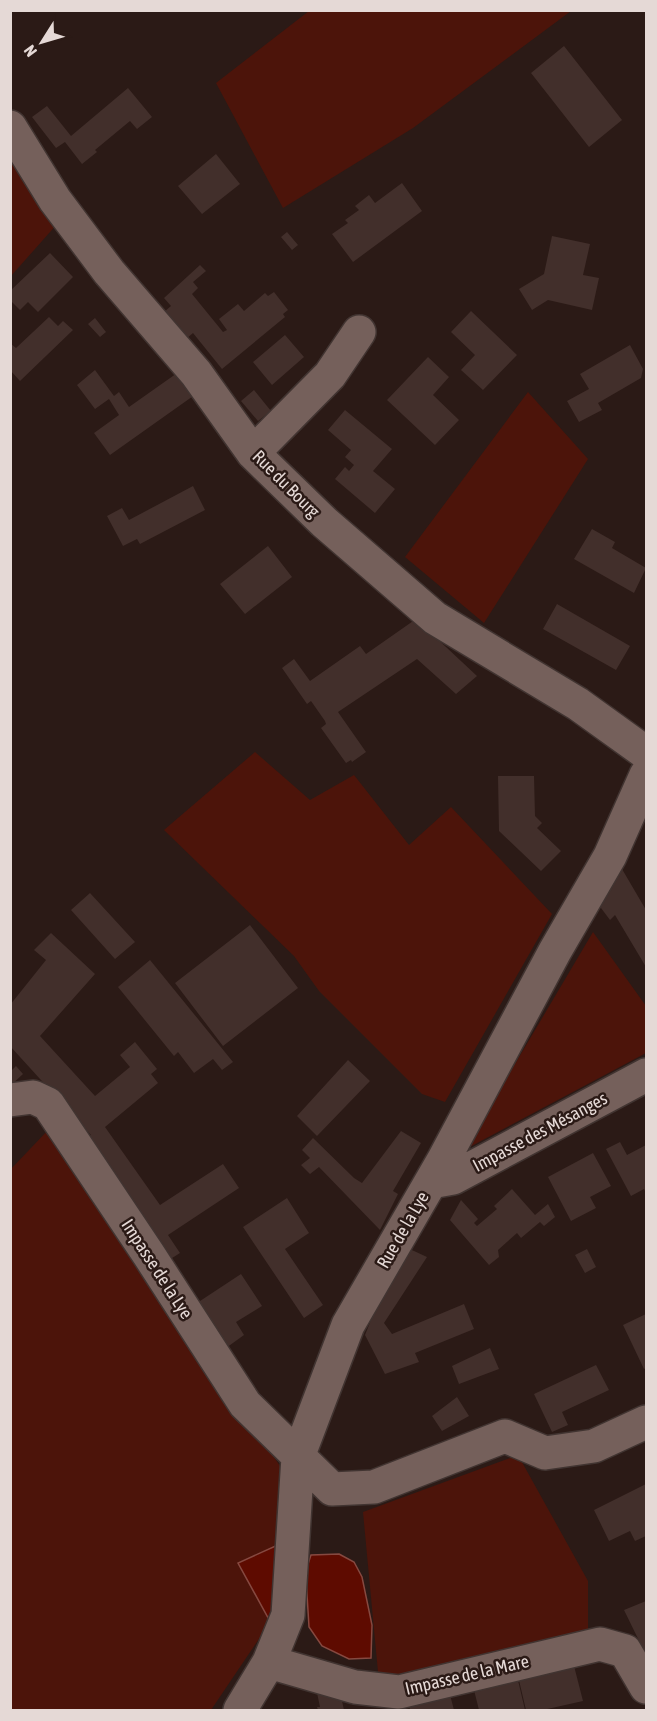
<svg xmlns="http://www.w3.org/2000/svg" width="657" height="1721" font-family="'Asap Condensed',sans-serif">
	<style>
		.green { fill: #4c140a }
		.water { fill: #5e0b00; stroke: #864940; stroke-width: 1.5 }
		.building { fill: #422f2b }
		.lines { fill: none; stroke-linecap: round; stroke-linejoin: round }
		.minor-casing { stroke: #413431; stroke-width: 36 }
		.minor { stroke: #75605b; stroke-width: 33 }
		.labels { text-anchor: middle; stroke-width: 5; stroke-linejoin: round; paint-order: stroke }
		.street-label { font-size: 18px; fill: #e5d9d6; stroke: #2b1a16 }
	</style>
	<rect width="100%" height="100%" fill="#2b1a16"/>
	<!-- green -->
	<path class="green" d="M309,11V10L571,11L413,128L283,208L216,83Z
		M10,154L58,223L11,276H10Z
		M528,392L588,459L484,623L405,557Z
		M255,752L310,800L354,775L409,845L451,807L552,914L445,1102L422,1094L319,991L294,956L164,830Z
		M593,932L646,1006V1053L464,1150Z
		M51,1127L282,1469L277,1612L211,1710H11L10,1170Z
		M518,1455L588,1581V1629L461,1667L406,1677L378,1672L363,1512Z"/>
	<!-- water -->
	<path class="water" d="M280,1544L272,1625L238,1563Z
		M339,1554L354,1562L362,1577L372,1625L371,1658L349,1659L322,1646L309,1627L306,1578L307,1567L311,1555Z"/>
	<!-- building -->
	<path class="building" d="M564,46L622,120L589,147L531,73Z
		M128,88L152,117L137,129L130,121L95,150L97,152L82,164L65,142L56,148L32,117L47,106L71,136Z
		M216,154L240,184L202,214L178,186Z
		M402,183L422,211L353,262L332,234L348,223L345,220L359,210L355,206L369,195L375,203Z
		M287,232L298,245L292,250L281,237Z
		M552,236L590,244L583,275L599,278L592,310L548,300L532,310L519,289L544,274Z
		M50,253L73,277L38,312L28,302L20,310L10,300V291Z
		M200,265L206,271L193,282L198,288L192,294L223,332L227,330L219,319L238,304L244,311L265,293L268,296L274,292L288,310L283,314L285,317L222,369L193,333L185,340L164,312L171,306L164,298Z
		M471,311L517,355L483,390L461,370L475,355L451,332Z
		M49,317L58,326L63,321L73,330L20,381L10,370V343L16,348Z
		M95,318L106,332L100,337L88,324Z
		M285,335L304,357L272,385L253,362Z
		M630,345L643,369L641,378L598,403L602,410L579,422L567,401L589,389L580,374Z
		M428,357L449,377L433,395L459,420L435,445L387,400Z
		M95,370L114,396L119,392L129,407L180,371L196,394L110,455L94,433L119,415L109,399L95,409L77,385Z
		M254,390L271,411L258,421L241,401Z
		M345,410L392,449L373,471L395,489L375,513L335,479L345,467L349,471L354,465L345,457L351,450L328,430Z
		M193,486L205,510L140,544L137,539L123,546L107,516L122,508L129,520Z
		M592,529L615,542L612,548L646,568L634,593L574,559Z
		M268,546L292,577L245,614L220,584Z
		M557,604L630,646L616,670L543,629Z
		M416,619L477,676L456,694L417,659L338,712L366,752L352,762L351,760L346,763L321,728L326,724L325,721L311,701L307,704L282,668L294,659L310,681L360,646L366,654Z
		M498,776H534L535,816L542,823L537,828L561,851L541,871L499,831Z
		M622,869L646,910V967L615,915L610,920L598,904Z
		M90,893L135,942L115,959L71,910Z
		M250,925L298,988L223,1046L175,983Z
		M51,933L95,974L40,1036L95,1096L130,1067L120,1055L135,1042L157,1069L151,1074L158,1083L105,1127L160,1205L223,1164L239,1188L168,1235L180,1253L169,1260L85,1140L91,1135L10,1046V1005L46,960L34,950Z
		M150,960L233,1062L222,1070L213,1059L194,1073L178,1052L174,1056L118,987Z
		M348,1060L370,1081L317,1136L297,1116Z
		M16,1066L23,1074L10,1086V1072Z
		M401,1131L421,1143L393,1191L398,1194L380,1230L319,1167L310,1174L301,1165L310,1158L302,1150L313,1138L354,1178L362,1183Z
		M620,1142L627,1155L646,1145V1193L644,1189L631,1196L606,1149Z
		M593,1153L611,1186L590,1197L596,1208L571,1221L548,1177Z
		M512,1189L535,1215L548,1204L555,1217L544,1226L540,1222L521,1238L517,1233L498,1250L499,1257L489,1265L450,1220L461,1200L478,1219L474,1223L477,1226L497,1209L494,1206Z
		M287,1198L309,1233L285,1249L323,1305L304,1318L243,1227Z
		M401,1245L427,1257L384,1323L392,1334L464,1304L474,1329L415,1353L419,1362L385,1374L365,1335Z
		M587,1249L596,1267L585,1273L575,1255Z
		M241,1274L262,1306L236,1322L244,1335L226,1348L197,1303Z
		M646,1314V1368L644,1369L623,1325Z
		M490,1348L499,1369L459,1384L452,1366Z
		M596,1365L609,1390L562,1412L568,1425L552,1432L534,1394Z
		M457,1397L469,1416L442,1431L432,1416Z
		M646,1484V1536L635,1541L630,1531L609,1541L594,1510Z
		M646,1601V1655L624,1610Z
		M573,1662L583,1701L543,1710H526L518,1676Z
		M517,1676L525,1710H479L473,1686Z
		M335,1689L342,1701L344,1710H318L317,1707H320L317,1693Z
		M449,1691L454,1710H410L408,1700Z"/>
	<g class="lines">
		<!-- minor casing -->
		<g class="minor-casing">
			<path id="minor" d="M10,127L55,200L109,272L196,373L253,453L324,522L435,618L578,704L646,753
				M253,453L330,375L359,332
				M10,1100L33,1097L48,1104L149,1255L245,1404L332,1489L374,1487L505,1436L545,1453L594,1446L646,1422
				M431,1182L453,1178L646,1075
				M269,1662L355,1687L399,1692L600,1644L625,1651L646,1687
				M240,1710L269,1662L288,1615L298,1457L348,1325L444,1159L555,951L610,856L646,775"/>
		</g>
		<!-- minor -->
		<use href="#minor" class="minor"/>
	</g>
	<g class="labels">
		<!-- street labels -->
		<g class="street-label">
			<text transform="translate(286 484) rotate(45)" y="6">Rue du Bourg</text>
			<text transform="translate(540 1132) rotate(-28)" y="6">Impasse des Mésanges</text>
			<text transform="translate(403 1230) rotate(-60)" y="6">Rue de la Lye</text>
			<text transform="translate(157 1269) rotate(57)" y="6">Impasse de la Lye</text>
			<text transform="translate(467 1675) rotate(-13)" y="6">Impasse de la Mare</text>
		</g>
	</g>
	<!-- border -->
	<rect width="657" height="1721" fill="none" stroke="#e5d9d6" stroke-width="24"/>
	<!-- north arrow -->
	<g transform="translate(42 42) rotate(233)" stroke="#2b1a16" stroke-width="4.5" paint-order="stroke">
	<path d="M0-4.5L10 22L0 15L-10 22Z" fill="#e5d9d6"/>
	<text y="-9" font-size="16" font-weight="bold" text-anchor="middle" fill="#e5d9d6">N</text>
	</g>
</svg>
